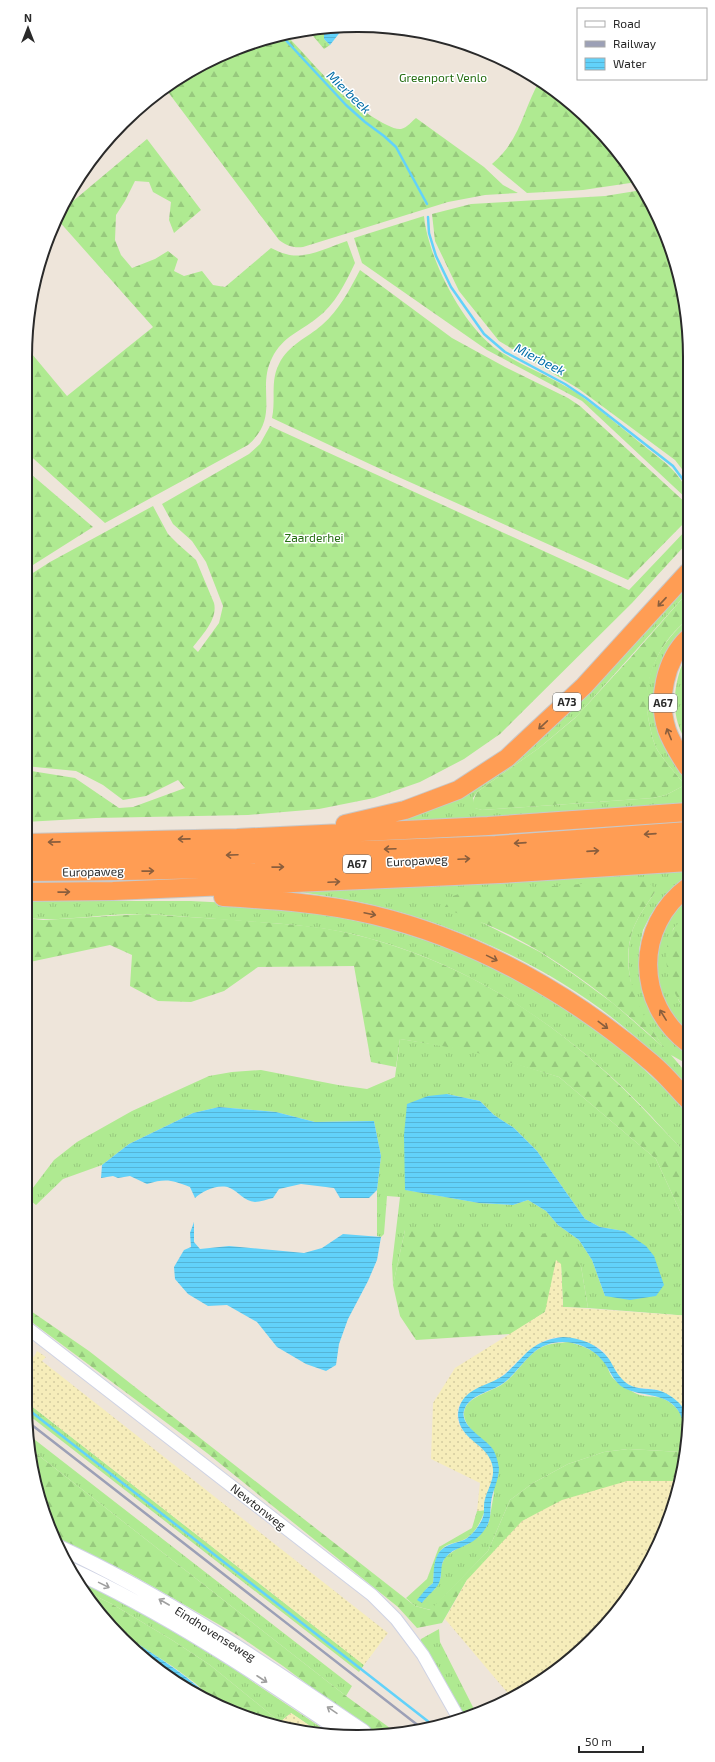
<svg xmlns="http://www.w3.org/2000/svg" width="715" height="1762" font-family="'Exo 2',sans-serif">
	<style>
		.grass { fill: url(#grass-tufts); fill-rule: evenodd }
		.forest { fill: url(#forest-firs) }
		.wetland { fill: url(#wetland-marsh) }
		.sand { fill: url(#sand-dots) }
		.water { fill: url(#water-rules) }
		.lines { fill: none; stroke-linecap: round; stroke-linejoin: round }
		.stream { stroke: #62d2fa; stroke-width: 2.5 }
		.tertiary-casing { stroke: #cfd3e4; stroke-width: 14 }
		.secondary-casing { stroke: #cfd3e4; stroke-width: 16 }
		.motorway-casing { stroke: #c8c8c8; stroke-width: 20 }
		.tertiary { stroke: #fff; stroke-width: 12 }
		.secondary { stroke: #fff; stroke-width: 14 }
		.motorway { stroke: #ff9d54; stroke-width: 18 }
		.rail { stroke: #9ca0b6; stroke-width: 2.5 }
		.oneway { stroke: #8a5e3d }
		.oneway2 { stroke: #9f9f9f }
		.labels { text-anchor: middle; stroke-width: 3; stroke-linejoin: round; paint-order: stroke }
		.shield { fill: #fff; stroke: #6a6a6a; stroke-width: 1 }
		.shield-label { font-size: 11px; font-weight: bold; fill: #2a2a2a }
		.park-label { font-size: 12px; fill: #266e13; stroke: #fff }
		.street-label { font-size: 12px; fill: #2a2a2a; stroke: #fff }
		.water-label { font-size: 13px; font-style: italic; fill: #006ea8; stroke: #fff }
		.rim { fill: none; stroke: #2a2a2a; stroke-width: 2 }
	</style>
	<defs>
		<pattern id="grass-tufts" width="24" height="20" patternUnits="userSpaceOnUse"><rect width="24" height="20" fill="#afea91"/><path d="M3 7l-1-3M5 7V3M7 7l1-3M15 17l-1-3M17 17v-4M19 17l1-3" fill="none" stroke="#97c97d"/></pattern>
		<pattern id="forest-firs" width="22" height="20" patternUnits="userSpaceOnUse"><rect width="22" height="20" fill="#afea91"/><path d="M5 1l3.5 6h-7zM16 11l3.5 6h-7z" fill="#97c97d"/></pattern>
		<pattern id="wetland-marsh" width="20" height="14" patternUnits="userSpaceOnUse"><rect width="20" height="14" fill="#afea91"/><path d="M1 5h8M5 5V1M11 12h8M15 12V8" fill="none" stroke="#97c97d"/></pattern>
		<pattern id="sand-dots" width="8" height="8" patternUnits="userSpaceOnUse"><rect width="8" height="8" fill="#f6edba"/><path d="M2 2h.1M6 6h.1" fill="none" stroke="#d3cba0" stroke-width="1.8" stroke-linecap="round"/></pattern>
		<pattern id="water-rules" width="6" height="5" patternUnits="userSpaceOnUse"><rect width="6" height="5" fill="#62d2fa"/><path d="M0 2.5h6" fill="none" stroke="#55b4d6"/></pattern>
	</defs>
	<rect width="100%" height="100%" fill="#eee5da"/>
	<!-- grass -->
	<path class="grass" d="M688,580V592L577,716L539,748L477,792L473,798L475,808L482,810L653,798L666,795L685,785C676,774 666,763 658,751C653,743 651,731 649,722C640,680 657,646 688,619V634L658,686L688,771V804L374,826L458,796Z
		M688,651V744C668,716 673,681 688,651Z
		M689,868V875L673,887L659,902L650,916L643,930L639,950V969L643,991L689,1048V1065L671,1055L689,1076V1093C679,1082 670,1069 659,1059C583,982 474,929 369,904C342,898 313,894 286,890ZM655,892C648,903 638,916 633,929C624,955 629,991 642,1015C649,1026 657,1037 664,1048L614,1004L573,974L540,952L481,922Z
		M689,897V915L673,929L668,972L679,1001L689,1014V1034L677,1021L666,1007L656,974L660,939L673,912Z
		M25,901H191L250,904L316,913L377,925L462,952L555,999L621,1048L679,1102L689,1115V1158C678,1144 664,1131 652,1117C569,1029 467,960 348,933C309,925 269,923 229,920C201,918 172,915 144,914C104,913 65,922 25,918Z
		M400,1039L471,1050L559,1077L656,1159L685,1222L690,1269V1316L588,1308L581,1266L497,1230H405L393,1285L392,1264L400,1197L387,1196L384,1234L381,1237L377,1236V1190L381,1156L374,1121L315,1122L276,1112L219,1107L193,1113L129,1144L102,1165L63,1179L36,1205L26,1197L54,1160L77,1142L132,1111L209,1076L232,1072L261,1070L338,1085L367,1089L395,1077ZM447,1094L480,1101L494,1115L514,1128L537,1151L585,1219L600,1227L624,1231L605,1296L592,1260L579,1240L558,1225L546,1211L528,1200L513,1205L479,1203L406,1190V1175Z
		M569,1342C583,1346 596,1350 605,1363C608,1367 609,1373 612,1377C617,1383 628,1389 635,1393C648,1400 662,1391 677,1409C689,1424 685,1435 682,1452L628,1449L604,1452L568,1464L533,1483L510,1500L488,1551L431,1610L415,1606L406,1598L427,1579L439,1547L472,1528L477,1511L485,1510C481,1521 475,1535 463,1540C457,1543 448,1543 443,1548C434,1556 434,1572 433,1583L426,1589L422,1603L429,1593L435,1589L441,1577V1567L445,1557L458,1548L468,1544L485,1529L489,1522L494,1493L492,1448C483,1440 463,1427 464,1413C465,1396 493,1392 504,1383C518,1373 526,1355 542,1347C550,1343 559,1343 569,1342Z
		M25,1401L364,1665L359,1672L26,1413Z
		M30,1436L352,1686L346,1696L33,1451Z
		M73,1575L220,1657L250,1680L331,1734H322L291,1713L280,1722L210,1665L172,1640L112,1604L83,1590Z
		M439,1629L440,1642L475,1711L464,1715L452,1697L420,1641L421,1639Z"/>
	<!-- forest -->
	<path class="forest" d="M285,34C305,54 323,76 343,95C352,103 389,131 401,129C407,128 412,121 416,118L484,167L503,185L518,193L485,195L448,202L303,247C293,248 287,246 279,240L165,88L210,59L271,36Z
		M540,80L608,138L637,182L583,190L527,193L492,164C522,138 522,111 540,80Z
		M147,139L201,210L174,233L169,220L171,202L153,192L149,182L135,181L125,201L116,215L115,240L121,255L132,268L155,259L168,251L178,259L174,271L184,276L202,271L213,285L225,287L271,248C276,250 281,253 286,254C305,260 329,247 347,241L355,263C346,282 335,305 317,318C300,332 283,336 272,358C256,390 281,416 248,445L105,523L25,451V358L27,348L67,396L153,327L57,219L60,212Z
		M642,190L656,211L687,314L688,477L675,460L579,389L499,341L459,291L435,241L432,214L471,204L605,196Z
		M424,216C428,258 463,327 499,351C524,367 552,377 577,393C605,413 631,436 658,457C671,467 688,483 688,500L582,401L487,350L362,263L354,238Z
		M360,270L452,338L505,367L568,398L580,406L688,505V519L628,580L374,466L272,418C276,400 270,381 279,364C288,345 307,338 322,325C339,310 349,291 360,270Z
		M270,426L629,590L688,528V542L632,603L500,734L464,759L420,782L374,798L319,809L248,815L96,818L25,822V770L75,778L119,808L133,807L185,788L178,780L146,796L123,800L103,785L76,771L25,766V578L50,562L153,506L168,534L178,544L196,560L214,603C218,619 202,635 193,647L198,652L219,623L223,606L206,562L192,541L173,524L162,504L249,454L260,444Z
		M25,469L93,527L25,570Z
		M688,592V619C657,644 641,682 649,722C651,731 653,743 658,751C666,763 676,774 685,785L666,795L653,798L482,810L474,808C472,801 474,798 477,792L539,748L575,718L632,656Z
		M641,880C648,882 653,884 655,892C648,903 638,916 633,929C618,973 640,1015 666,1050C621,1007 568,965 512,936C490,925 467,917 444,908L453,896L464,892Z
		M143,914C186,917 228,919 271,923C297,925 323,927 348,933C469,961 567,1027 651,1117C664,1131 678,1144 689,1158L690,1269L685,1222L656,1159L559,1077L471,1051L400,1039L396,1067L371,1062L354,966L258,967L224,991L191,1002L158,1001L130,986L132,955L110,945L25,963V918L43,920Z
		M689,915V1014C670,993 658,956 673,930C676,924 684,919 689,915Z
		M405,1230H497L563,1235L581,1266L588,1308L563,1307L561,1264L545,1312L511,1334L416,1340L400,1316L393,1285Z
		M25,1307L89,1351L415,1606L430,1610L488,1551L510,1500L533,1483L568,1464L604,1452L628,1449L682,1452L677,1481H627L467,1580L442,1623L417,1628L398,1607L207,1453L25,1317Z
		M33,1451L346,1696L394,1731L371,1732L283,1666L239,1636L127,1572L55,1539L43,1512Z
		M83,1590L112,1604L172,1640L210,1665L280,1722V1726L251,1719L218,1704L195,1683L172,1666L107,1624Z"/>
	<!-- wetland -->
	<path class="wetland" d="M324,28V39L330,45L324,49L308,30Z"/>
	<!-- sand -->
	<path class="sand" d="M556,1260L561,1264L563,1307L690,1316V1404L688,1418C686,1414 684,1408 681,1405C676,1400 664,1392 658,1390C647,1387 636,1390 626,1383C613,1374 611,1355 598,1347C592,1344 584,1343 577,1341C573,1340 567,1337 563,1337C534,1336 519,1364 498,1379C487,1387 462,1393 458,1409C452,1438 489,1443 493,1466C495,1482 484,1495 485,1510L477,1511L480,1483L431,1459L433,1403L455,1368L545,1312Z
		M25,1350L34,1357L37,1351L46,1357L42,1361L388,1633L364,1665L25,1401Z
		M627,1481H677L672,1511L621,1607L577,1654L524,1692L511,1697L445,1619L467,1580L522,1521L562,1500Z
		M291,1713L322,1734H314L280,1726V1722Z"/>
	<!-- water -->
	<path class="water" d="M336,26H345L330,45L324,39V28Z
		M447,1094L480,1101L494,1115L514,1128L537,1151L585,1219L600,1227L624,1231L646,1246L654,1256L664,1285L656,1296L630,1300L605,1296L592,1260L579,1240L558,1225L546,1211L528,1200L513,1205L479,1203L405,1190L404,1135L407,1104L428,1096Z
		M219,1107L276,1112L315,1122L374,1121L381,1156L377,1190L369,1198H340L334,1188L301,1184L279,1189L273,1198C268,1199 260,1202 255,1202C244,1201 239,1192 230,1188C219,1183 202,1191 195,1198L190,1187C172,1180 166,1178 147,1184L130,1176L118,1178L113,1176L101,1178L102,1165L129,1144L193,1113Z
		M194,1222V1242L200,1249L229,1246L304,1253L322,1248L343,1234L381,1237L377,1260L368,1281L348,1319L339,1344L336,1365L326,1371L306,1364L277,1347L257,1322L227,1305L208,1306L188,1294L175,1279L174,1267L184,1250L191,1247L190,1233Z
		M563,1337C581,1338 598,1344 609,1359C614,1367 617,1375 625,1382C634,1390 646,1388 657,1390C669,1393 686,1405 688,1419C688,1421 687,1425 686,1428C683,1422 681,1414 677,1409C664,1392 641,1397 624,1388C613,1382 610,1369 602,1360C585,1340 552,1335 532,1354C522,1363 515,1374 505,1382C494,1391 471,1394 465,1408C457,1425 484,1437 492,1448C496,1453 498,1462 499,1468C499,1481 492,1491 491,1503C490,1510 491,1515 489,1521C487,1528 482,1534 477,1538C468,1547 454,1547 446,1557C439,1564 443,1574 439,1583C437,1588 426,1597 422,1603L417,1600L426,1589L433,1583C434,1573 433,1563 438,1554C444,1544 454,1544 464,1540C472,1536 480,1525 483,1517C485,1511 483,1505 485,1499C488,1488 496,1477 492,1464C487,1444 460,1440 458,1416C458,1409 460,1403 465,1397C475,1386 492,1384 504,1375C527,1355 530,1341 563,1337Z
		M130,1639C162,1659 190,1678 218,1704L191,1693L129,1641Z"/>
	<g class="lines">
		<!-- stream -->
		<path class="stream" d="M281,35L346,105L365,122L384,136L396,147L427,204
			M428,217L429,233L436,256L451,287L484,334L505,352L565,384L586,398L673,466L687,485
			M25,1407L434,1726"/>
		<!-- tertiary casing -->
		<g class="tertiary-casing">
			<path id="tertiary" d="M25,1326L372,1595L396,1619L423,1655L458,1717"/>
		</g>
		<!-- secondary casing -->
		<g class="secondary-casing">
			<path id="secondary" d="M59,1547C167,1597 266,1665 364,1732
				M68,1568C166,1613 256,1673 344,1733"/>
		</g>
		<!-- motorway casing -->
		<g class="motorway-casing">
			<path id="motorway" d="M688,638C665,660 657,700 667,730C672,744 680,756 688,768
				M345,824L405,810L458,790L507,758L584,686L688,572
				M25,843L237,838L488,826L688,812
				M25,859L182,857L496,845L688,831
				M25,872C247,871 467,860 689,844
				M689,886C634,926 635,1004 689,1044
				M25,892L113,891L500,874L689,862
				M223,897C273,900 324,903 373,915C477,940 573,995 653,1064C666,1075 677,1089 689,1101"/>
		</g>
		<!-- tertiary -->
		<use href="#tertiary" class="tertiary"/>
		<!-- secondary -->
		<use href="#secondary" class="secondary"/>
		<!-- motorway -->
		<use href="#motorway" class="motorway"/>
		<!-- rail -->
		<path class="rail" d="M28,1422L424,1730"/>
	</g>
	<!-- one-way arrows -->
	<defs><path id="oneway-shaft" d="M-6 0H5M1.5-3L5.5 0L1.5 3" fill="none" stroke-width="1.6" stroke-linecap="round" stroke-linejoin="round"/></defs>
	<g class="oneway">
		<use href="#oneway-shaft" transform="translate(662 602) rotate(133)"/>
		<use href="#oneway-shaft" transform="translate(543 725) rotate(137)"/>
		<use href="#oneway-shaft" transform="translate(669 734) rotate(-112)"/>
		<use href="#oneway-shaft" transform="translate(650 834) rotate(176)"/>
		<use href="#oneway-shaft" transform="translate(184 839) rotate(179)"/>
		<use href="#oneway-shaft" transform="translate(54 842) rotate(179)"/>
		<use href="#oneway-shaft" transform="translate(520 843) rotate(176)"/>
		<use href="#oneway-shaft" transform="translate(390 849) rotate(178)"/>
		<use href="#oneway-shaft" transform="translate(593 851) rotate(-4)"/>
		<use href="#oneway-shaft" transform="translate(232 855) rotate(178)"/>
		<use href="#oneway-shaft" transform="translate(464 859) rotate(-3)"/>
		<use href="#oneway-shaft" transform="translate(278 867) rotate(-1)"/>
		<use href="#oneway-shaft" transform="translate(148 871) rotate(-1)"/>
		<use href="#oneway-shaft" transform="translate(334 882) rotate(-3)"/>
		<use href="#oneway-shaft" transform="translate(64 892) rotate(-1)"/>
		<use href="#oneway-shaft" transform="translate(370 914) rotate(12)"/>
		<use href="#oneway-shaft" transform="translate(492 958) rotate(26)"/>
		<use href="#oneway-shaft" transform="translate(663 1015) rotate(-122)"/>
		<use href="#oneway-shaft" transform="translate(603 1025) rotate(37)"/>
	</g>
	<g class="oneway2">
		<use href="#oneway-shaft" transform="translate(104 1585) rotate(26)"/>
		<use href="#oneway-shaft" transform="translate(164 1602) rotate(-150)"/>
		<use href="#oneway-shaft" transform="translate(262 1679) rotate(33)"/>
		<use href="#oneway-shaft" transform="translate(332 1710) rotate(-146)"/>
	</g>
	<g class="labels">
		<!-- shield labels -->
		<g class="shield">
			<rect x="553" y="693" width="28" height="18" rx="3"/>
			<rect x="649" y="694" width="28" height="18" rx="3"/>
			<rect x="343" y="855" width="28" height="18" rx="3"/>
		</g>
		<g class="shield-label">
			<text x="567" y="706">A73</text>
			<text x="663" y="707">A67</text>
			<text x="357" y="868">A67</text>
		</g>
		<!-- park labels -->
		<g class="park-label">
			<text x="443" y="82">Greenport Venlo</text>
			<text x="314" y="542">Zaarderhei</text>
		</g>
		<!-- street labels -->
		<g class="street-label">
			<text transform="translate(417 861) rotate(-3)" y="4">Europaweg</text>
			<text transform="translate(93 872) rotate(-1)" y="4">Europaweg</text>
			<text transform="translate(258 1507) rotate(38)" y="4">Newtonweg</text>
			<text transform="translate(215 1634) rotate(32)" y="4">Eindhovenseweg</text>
		</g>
		<!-- water labels -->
		<g class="water-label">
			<text transform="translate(349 92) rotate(44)" y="5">Mierbeek</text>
			<text transform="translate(540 359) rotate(27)" y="5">Mierbeek</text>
		</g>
	</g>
	<!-- crop -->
	<path d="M0 0H715V1762H0ZM357 32H358A325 325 0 0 1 683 357V1405A325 325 0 0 1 358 1730H357A325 325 0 0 1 32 1405V357A325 325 0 0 1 357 32Z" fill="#fff" fill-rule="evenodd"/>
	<path class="rim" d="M357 32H358A325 325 0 0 1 683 357V1405A325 325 0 0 1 358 1730H357A325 325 0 0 1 32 1405V357A325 325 0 0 1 357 32Z"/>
	<!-- legend -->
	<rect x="577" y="8" width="130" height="72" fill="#ffffff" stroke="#aaaaaa"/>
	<rect x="585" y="21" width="20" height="6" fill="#ffffff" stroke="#aaaaaa"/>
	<text x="613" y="28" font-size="12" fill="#2a2a2a">Road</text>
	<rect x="585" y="41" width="20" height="6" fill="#9ca0b6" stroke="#aaaaaa"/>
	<text x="613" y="48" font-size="12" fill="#2a2a2a">Railway</text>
	<rect x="585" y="58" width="20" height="12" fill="url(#water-rules)" stroke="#aaaaaa"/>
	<text x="613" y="68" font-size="12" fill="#2a2a2a">Water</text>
	<!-- north arrow -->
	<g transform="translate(28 28)" stroke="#ffffff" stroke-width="3" paint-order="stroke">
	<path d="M0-3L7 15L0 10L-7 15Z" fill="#2a2a2a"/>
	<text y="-6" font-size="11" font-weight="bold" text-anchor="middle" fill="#2a2a2a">N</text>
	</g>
	<!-- scale -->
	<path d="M579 1746v6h64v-6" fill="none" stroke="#2a2a2a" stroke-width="2"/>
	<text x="585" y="1746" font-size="12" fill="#2a2a2a" stroke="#ffffff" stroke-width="3" paint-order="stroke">50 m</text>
</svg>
